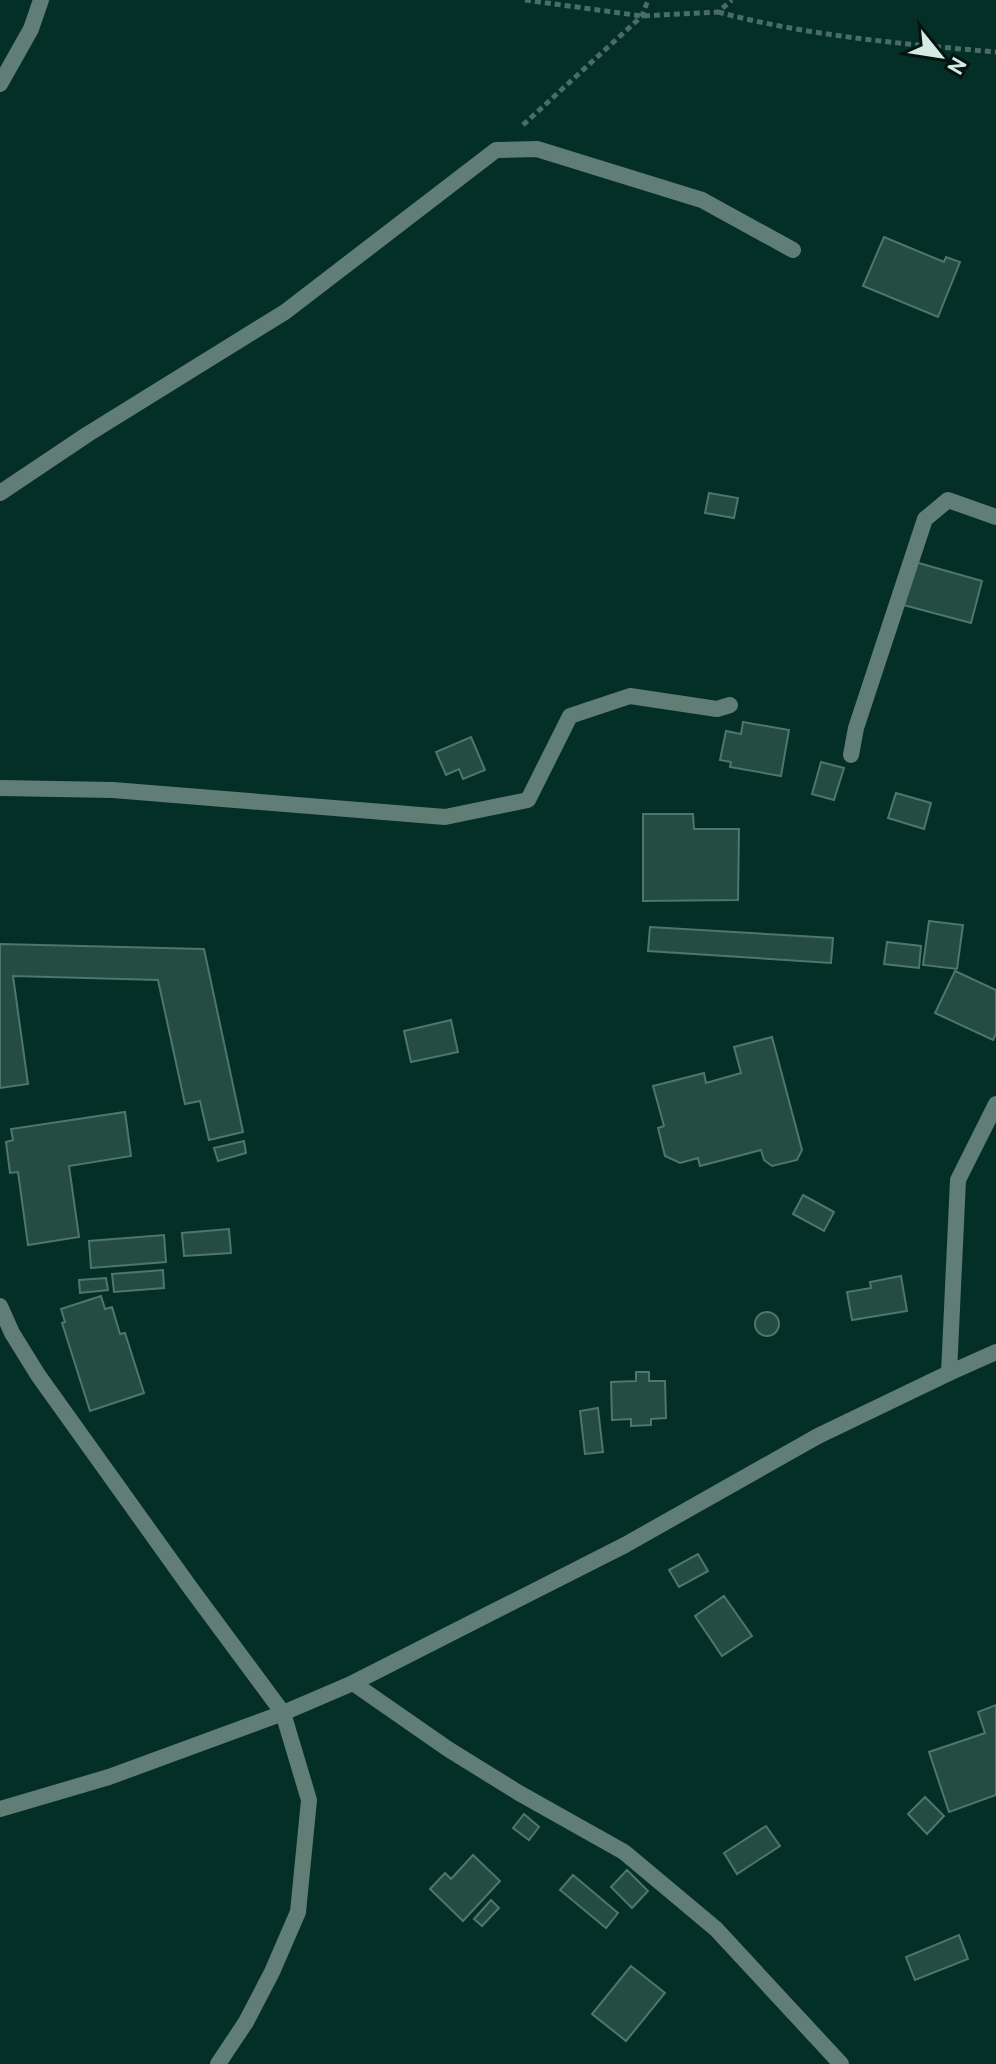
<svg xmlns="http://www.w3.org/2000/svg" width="996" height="2064" font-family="Overpass,sans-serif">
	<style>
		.building { fill: #244c42; stroke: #4e766b; stroke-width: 2 }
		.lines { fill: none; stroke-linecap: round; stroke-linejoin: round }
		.path { stroke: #496d65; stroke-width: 5; stroke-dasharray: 6 4; stroke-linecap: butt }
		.service { stroke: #617e76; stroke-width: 16 }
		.minor { stroke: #617e76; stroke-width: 16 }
		.tertiary { stroke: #617e76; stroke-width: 16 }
	</style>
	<rect width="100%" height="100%" fill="#042f26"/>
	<!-- building -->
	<path class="building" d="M884,237L944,262L946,257L960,262L938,317L863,286Z
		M709,493L738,498L734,518L705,513Z
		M908,560L982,581L971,623L896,603Z
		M743,722L789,730L781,776L730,767L731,762L720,760L726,731L741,734Z
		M471,737L485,770L463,779L459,769L446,775L436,752Z
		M821,762L844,768L834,800L812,794Z
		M896,793L931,803L924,829L888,818Z
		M643,814H693L694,829H739L738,900L643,901Z
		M929,921L963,925L957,969L923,965Z
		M650,927L833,938L831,963L648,951Z
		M887,942L921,946L919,968L884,964Z
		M0,944L204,949L243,1132L209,1140L200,1101L185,1104L158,980L13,976L28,1084L0,1088Z
		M955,971L996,990V1034L993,1040L935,1013Z
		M451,1020L458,1052L411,1062L404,1031Z
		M772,1037L802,1150L797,1160L772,1166L764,1160L761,1150L700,1166L698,1158L680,1163L665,1156L658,1128L664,1126L653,1086L704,1073L706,1083L741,1073L734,1047Z
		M125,1112L131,1156L69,1166L79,1237L28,1245L18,1172L10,1173L6,1142L13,1140L11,1129Z
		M244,1141L246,1153L218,1161L214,1148Z
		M803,1195L834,1212L824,1231L793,1214Z
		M229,1229L231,1253L184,1256L182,1233Z
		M164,1235L166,1262L91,1268L89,1241Z
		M163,1270L164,1288L114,1292L112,1274Z
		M901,1276L907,1311L852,1320L847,1292L871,1288L870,1282Z
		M106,1278L108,1290L80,1293L79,1280Z
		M101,1296L105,1309L112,1307L120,1334L125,1333L144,1393L90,1411L62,1323L65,1322L61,1309Z
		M755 1324a12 12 0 1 1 24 0a12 12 0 1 1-24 0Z
		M636,1372H649V1381H665L666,1418L651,1419V1425L631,1426V1419L612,1420L611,1382L636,1381Z
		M598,1408L603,1452L585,1454L580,1411Z
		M698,1554L708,1571L679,1587L669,1570Z
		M724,1596L752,1636L722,1656L695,1616Z
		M996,1705V1795L949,1812L929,1752L985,1733L978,1712Z
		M925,1797L944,1816L927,1834L908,1814Z
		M524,1814L539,1827L529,1840L513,1828Z
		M766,1826L780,1846L737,1874L724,1853Z
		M473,1855L500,1881L463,1921L430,1889L445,1873L451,1879Z
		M627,1870L648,1891L632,1908L611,1887Z
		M573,1875L618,1913L606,1928L560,1890Z
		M491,1900L499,1908L482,1926L474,1919Z
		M959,1935L968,1959L915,1980L906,1957Z
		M959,1935L968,1959L915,1980L906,1957Z
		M631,1966L665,1993L626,2041L592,2014Z"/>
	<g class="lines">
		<!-- path -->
		<path class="path" d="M525,0L642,16L718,12L732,0
			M718,12C808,36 903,44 996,52
			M523,125L642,16L648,0"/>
		<!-- service -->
		<path class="service" d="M0,493L88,434L285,312L496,150L537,149L702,200L793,250
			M851,755L856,728L925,519L948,500L996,517"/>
		<!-- minor -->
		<path class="minor" d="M0,84L31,29L41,0
			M0,788L113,790L445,817L528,800L570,716L630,696L717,709L730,705
			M0,1306L12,1333L38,1375L189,1586L283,1713
			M949,1373L958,1180L996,1104
			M353,1683L448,1749L519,1793L624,1852L716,1929L841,2064"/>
		<!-- tertiary -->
		<path class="tertiary" d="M0,1809L109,1777L283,1713L353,1683L625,1545L818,1436L949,1373L996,1352
			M218,2064L246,2022L272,1972L298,1912L309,1800L283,1713"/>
	</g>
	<!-- north arrow -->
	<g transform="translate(940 56) rotate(120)" stroke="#051410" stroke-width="6" paint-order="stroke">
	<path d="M0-6L14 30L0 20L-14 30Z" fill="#d4eae3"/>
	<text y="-12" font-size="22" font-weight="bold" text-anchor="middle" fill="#d4eae3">N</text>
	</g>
</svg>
